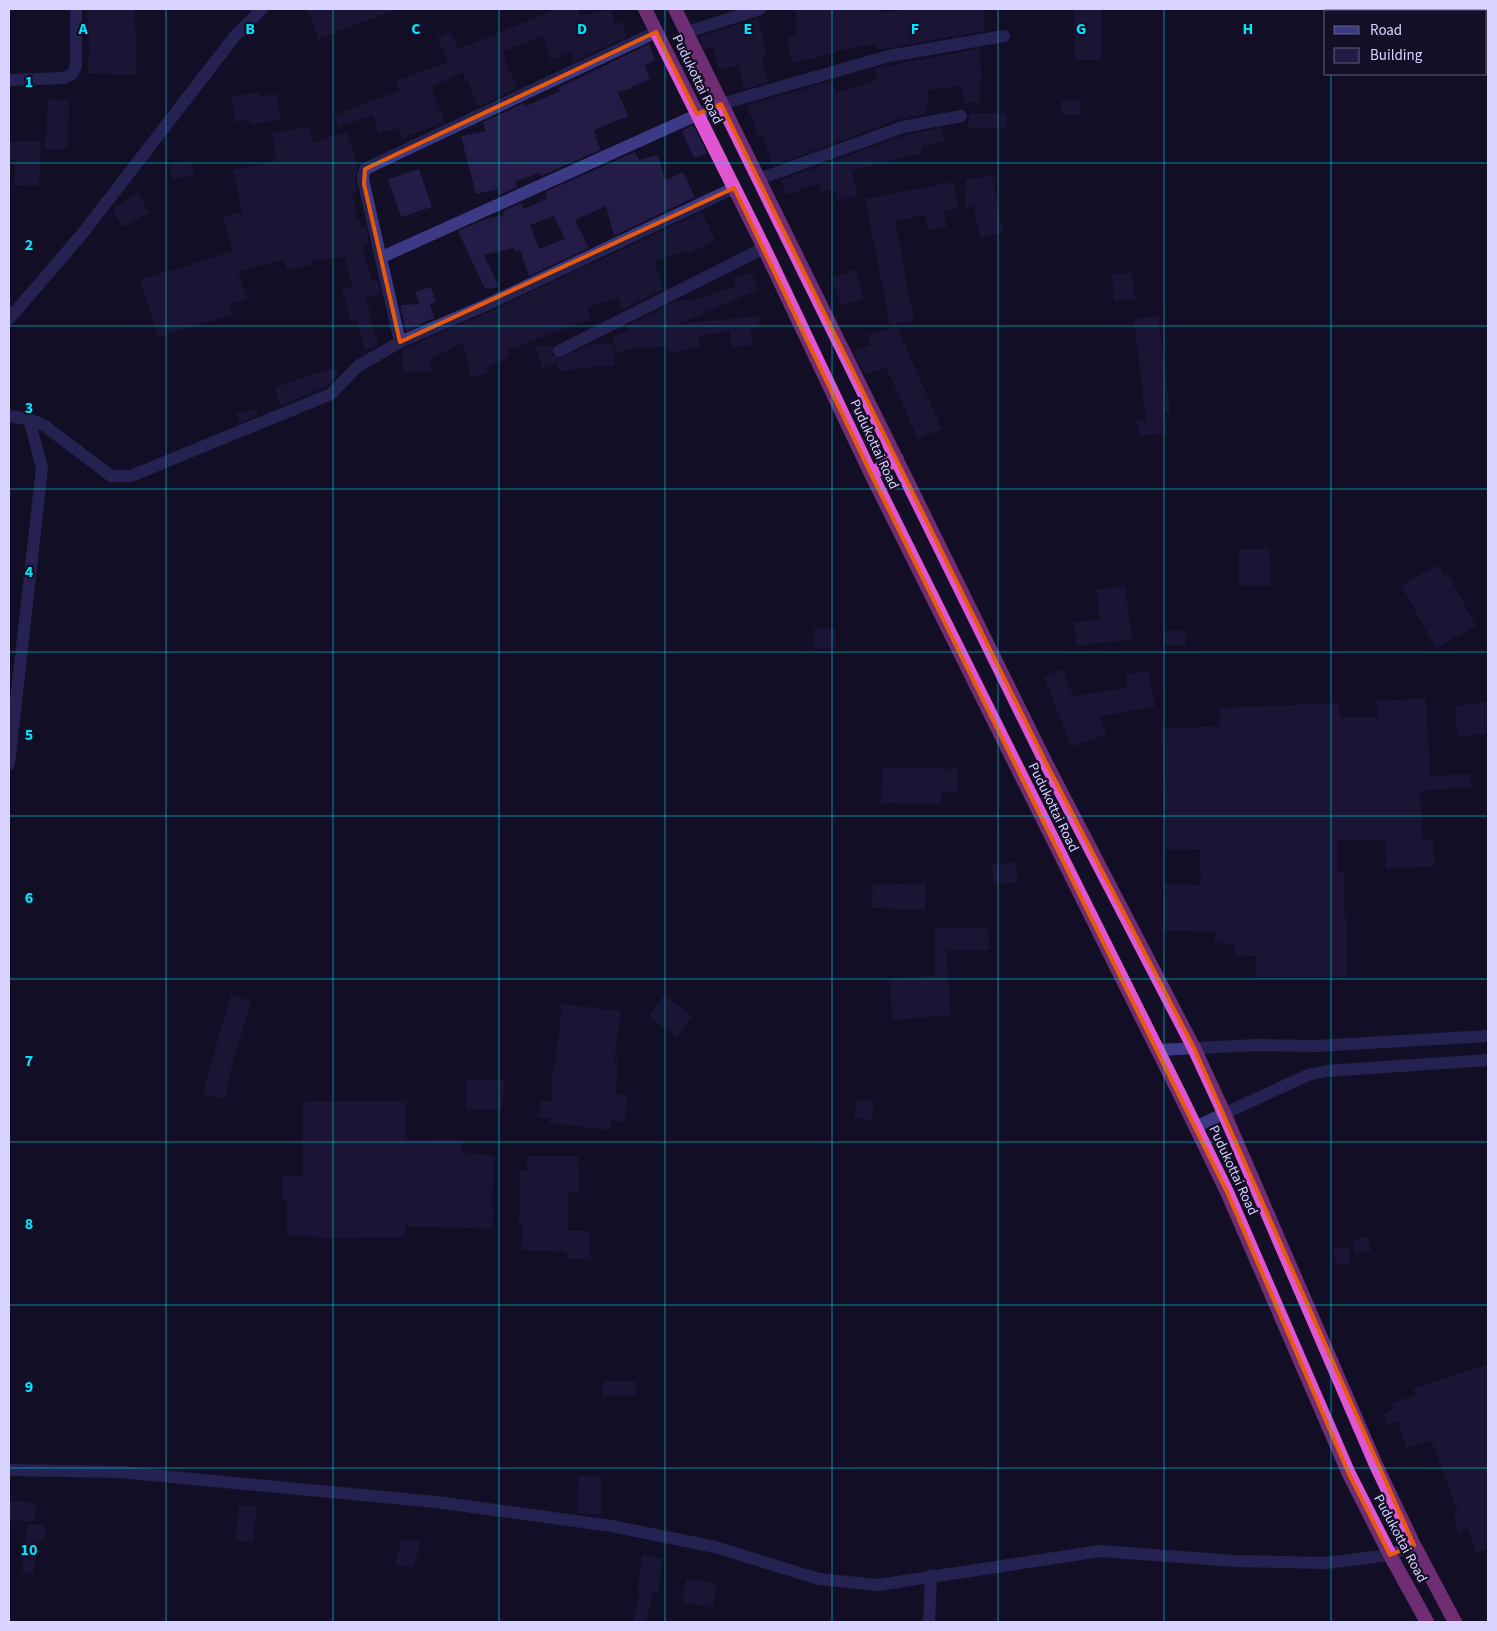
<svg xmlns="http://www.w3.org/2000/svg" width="1497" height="1631" font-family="'Source Sans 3',sans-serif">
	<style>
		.building { fill: #241b47; fill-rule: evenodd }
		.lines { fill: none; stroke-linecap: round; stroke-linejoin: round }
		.minor { stroke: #3d3a85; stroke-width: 12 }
		.tertiary { stroke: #3d3a85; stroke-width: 12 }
		.trunk { stroke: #e055d1; stroke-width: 14 }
		.marked { fill: none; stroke: #e8590c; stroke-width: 4; stroke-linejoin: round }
		.grid { fill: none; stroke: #00e5ff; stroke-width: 1; stroke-opacity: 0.55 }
		.labels { text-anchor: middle; stroke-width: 4.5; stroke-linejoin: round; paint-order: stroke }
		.street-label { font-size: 14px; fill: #d9d4ff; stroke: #130f26 }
		.grid-label { font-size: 16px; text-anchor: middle; font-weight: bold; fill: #00e5ff; stroke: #130f26; stroke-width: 4.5; stroke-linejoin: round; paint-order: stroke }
	</style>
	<rect width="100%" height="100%" fill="#130f26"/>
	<!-- building -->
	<path class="building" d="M87,9H135L136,75L87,73L89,51Z
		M307,9H394V10L319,39Z
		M557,9H578L580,16L611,9L615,24L623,22L626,37L574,62L570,53L551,60L542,36L502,52L517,88L478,107L468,81L464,82V72L431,87L445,122L402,138L398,128L378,133L373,115L338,128L334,115L399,91L396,81L448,62L437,38L451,32L459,49Z
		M796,9H881V13L907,9H985L984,31L879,50L877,44L836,51V53L792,63L786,38L796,36Z
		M1074,9H1101V60H1075Z
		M758,18L767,54L761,56L768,82L744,89L738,65L719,70L713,46L704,49L699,37Z
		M649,44L655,61L644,65L650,79L631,87V89L618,92L628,116L594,130L600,150L541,176L540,173L516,181L517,187L499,195L497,189L476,194L461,136L486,131L483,122L524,103L526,106L560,91L558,88Z
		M979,49L981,72L979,102L964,104L962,86L928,90L927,114L900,119L772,166L762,134L758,136L752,115L750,116L748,105L831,81L836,92L848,90L877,80L875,68Z
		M259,93L260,96L277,94L280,120L250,124V120L235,122L232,96Z
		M48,99L69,100L67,149H45Z
		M1062,100L1081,101L1080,115L1061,114Z
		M969,113H1006L1007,127L968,129Z
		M693,125L707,153L694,158L682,131Z
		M310,127L313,143L346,132L358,166L355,177L357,192L352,193L358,221H360L361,228L366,227L369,244L362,246L372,282L378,280L381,294L366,298L371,316L369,317L379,345L366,350L356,320L351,321L342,290L353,287L344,257L312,261L313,265L286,270L284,259L238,272L247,299L230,304L233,314L158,337L140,280L233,251L223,217L242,212L233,170L276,161L272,133Z
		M942,128L944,141L921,146V153L852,171L858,195L838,201L834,189L821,192L819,183L787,195L781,180L905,135Z
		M41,141L39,186L14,185L16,160H9V142Z
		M635,152L639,160L658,155L665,180L683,172L695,197L614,236L606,206L575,220L589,248L529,276L520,250L515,252L514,248L484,255L499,287L485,289L458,231L486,219L504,215L503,211L522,203L523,209L547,199L545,192ZM554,216L565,239L539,249L530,225Z
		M192,161L194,176L171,179L169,164Z
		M419,169L432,207L401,217L388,179Z
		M992,175L1003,233L980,238L973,205L965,207L966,180Z
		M953,182L959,208L944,211L947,227L928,230L925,215L895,221L914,320L890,325L865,199Z
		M138,193L149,213L122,227L112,209Z
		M702,212L716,241L686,254L685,251L654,262L664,289L622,310L618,297L587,308L591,319L508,350L509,357L487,368L488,374L471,378L463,343L430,358L431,372L403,373L402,350L404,349L491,311Z
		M855,269L864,298L842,306L831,278Z
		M751,272L759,289L679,324L758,316L760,327L751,329L752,345L732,347L730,331L697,336L700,347L669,353L667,347L635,348L616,353L614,344L615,365L558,371L557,364L542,369L536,346H553L552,354L559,359L591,344L614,343L612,336L629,331L627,326L674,302L690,299L691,301L736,286L733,279Z
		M1132,272L1135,299L1114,301L1112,274Z
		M431,287L436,302L430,304L434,318L406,331L400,305L419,304L415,292Z
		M1158,316L1170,413L1164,414L1167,433L1139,436L1137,421L1146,420L1134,319Z
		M897,327L942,429L918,439L886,367L865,375L853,351L871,345L867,335Z
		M336,368L338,375L326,387L281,406L275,388L307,376Z
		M256,409L258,415L239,423L236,414Z
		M1239,549H1270L1271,585L1239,586Z
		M1438,565L1445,577L1448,575L1476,626L1436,648L1401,585Z
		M1125,586L1132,639L1077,646L1074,622L1100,619L1096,590Z
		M835,628L836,648L814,649V629Z
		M1186,630V645L1163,646V631Z
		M1063,669L1073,696L1127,687L1125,675L1149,671L1155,707L1100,716L1107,734L1071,747L1044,676Z
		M1426,698L1430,776L1470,774L1471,787L1420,791L1423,840L1433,839L1435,866L1386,869L1385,840L1337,841V872H1344L1345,923H1347V977H1256V956L1236,957L1235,944L1215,943V932L1163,930L1165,884L1201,885L1200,849L1166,850L1161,729L1220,726V708L1339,703L1340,718L1378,717L1377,701Z
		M1488,702V734L1457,737L1456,706Z
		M882,767L958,769L957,792L941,791V804L881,803Z
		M1015,862L1018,882L994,885L992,865Z
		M873,883L926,885L925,910L872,908Z
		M988,927L989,950L946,951L951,1015L893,1020L889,979L935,975L934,928Z
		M231,995L251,1001L229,1076L225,1099L204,1095L207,1077Z
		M664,995L692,1016L676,1037L649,1016Z
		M562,1004L621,1011L614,1062L618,1058L616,1094L628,1095L624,1122L611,1120L610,1130L549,1123L550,1119L538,1117L541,1100L551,1102L553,1066H555Z
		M466,1079L505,1080L501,1110L466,1109Z
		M857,1099L874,1101L871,1121L854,1118Z
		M406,1101V1139L463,1140L462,1152L495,1156L491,1206H493L492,1229L405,1226V1237L319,1239V1237L286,1235L287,1201H282V1176H303L302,1102Z
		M527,1156H578L579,1192H568V1231H590V1259L566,1258L567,1252L521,1250L523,1225H519L520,1171H527Z
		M1368,1237L1371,1251L1355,1254L1352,1240Z
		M1348,1246L1351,1263L1337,1265L1333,1249Z
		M1488,1364V1548L1476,1553L1468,1529L1459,1532L1453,1514L1458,1512L1431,1440L1407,1448L1398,1421L1388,1426L1383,1414L1394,1409L1392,1403L1415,1395L1413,1389Z
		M603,1381L636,1382L635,1396L602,1395Z
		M578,1476L602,1477L601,1515L577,1513Z
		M9,1501L36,1503L35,1522L9,1520Z
		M239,1505L257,1506L253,1542L235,1540Z
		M27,1524L45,1525V1541L38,1540L34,1574L22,1572Z
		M401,1539L420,1542L414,1568L396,1565Z
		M642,1555L662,1558L658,1593L653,1592L646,1622H633L640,1590H637Z
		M686,1579L717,1583L713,1608L682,1603Z"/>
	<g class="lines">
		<!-- minor -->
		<path class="minor" d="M687,32L760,9
			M9,80L64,78L72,74L76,66V9
			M759,179L903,127L961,116
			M382,257L721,104L889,56L1004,36
			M9,319L82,234L235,36L262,9
			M400,342L364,184L363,176L365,169L656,32
			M559,351L764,248
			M9,416L29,419L45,426L111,476H131L331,394L358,366L400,342L488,304L734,188
			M9,764L42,468L29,419
			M9,1470L120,1472L436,1502L612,1526L715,1547L819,1579L878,1585L1100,1551L1235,1561L1326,1563L1390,1555L1414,1545
			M929,1622L931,1575"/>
		<!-- tertiary -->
		<path class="tertiary" d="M1158,1050L1258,1045L1316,1046L1488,1036
			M1195,1127L1308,1075L1326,1071L1488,1060"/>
		<!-- trunk -->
		<path class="trunk" d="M645,9L764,248L871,474L1182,1099L1227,1192L1349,1474L1390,1555L1427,1622
			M675,9L1047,765L1194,1048L1225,1115L1376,1465L1414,1545L1455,1622
			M871,474L897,459"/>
	</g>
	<!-- marked area -->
	<path d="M0 0H1497V1631H0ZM656,32L697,114L721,104L1047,765L1194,1048L1414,1545L1390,1555L1349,1474L1227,1192L871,474L734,188L400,342L364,184L365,169Z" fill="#130f26" fill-opacity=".55" fill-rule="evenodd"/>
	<path class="marked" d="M656,32L697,114L721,104L1047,765L1194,1048L1414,1545L1390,1555L1349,1474L1227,1192L871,474L734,188L400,342L364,184L365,169Z"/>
	<!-- grid -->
	<path class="grid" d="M166,9V1622M333,9V1622M499,9V1622M665,9V1622M832,9V1622M998,9V1622M1164,9V1622M1331,9V11M1331,74V1622M9,163H1488M9,326H1488M9,489H1488M9,652H1488M9,816H1488M9,979H1488M9,1142H1488M9,1305H1488M9,1468H1488"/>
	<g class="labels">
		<!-- street labels -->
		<g class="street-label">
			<text transform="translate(698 79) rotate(64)" y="5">Pudukottai Road</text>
			<text transform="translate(875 444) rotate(65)" y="5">Pudukottai Road</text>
			<text transform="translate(1054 807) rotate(64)" y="5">Pudukottai Road</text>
			<text transform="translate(1234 1170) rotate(65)" y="5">Pudukottai Road</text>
			<text transform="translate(1401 1538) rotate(62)" y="5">Pudukottai Road</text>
		</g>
	</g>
	<g class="grid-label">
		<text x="83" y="34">A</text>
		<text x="250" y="34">B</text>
		<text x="416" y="34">C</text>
		<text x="582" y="34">D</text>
		<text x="748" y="34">E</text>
		<text x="915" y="34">F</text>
		<text x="1081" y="34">G</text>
		<text x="1248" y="34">H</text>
		<text x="29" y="87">1</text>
		<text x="29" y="250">2</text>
		<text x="29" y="413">3</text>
		<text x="29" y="577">4</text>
		<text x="29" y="740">5</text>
		<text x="29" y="903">6</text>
		<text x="29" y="1066">7</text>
		<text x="29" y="1229">8</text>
		<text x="29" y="1392">9</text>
		<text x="29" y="1555">10</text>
	</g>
	<!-- border -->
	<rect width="1497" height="1631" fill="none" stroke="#d9d4ff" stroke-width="20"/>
	<!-- legend -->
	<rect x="1324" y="10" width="162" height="65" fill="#130f26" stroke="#625e7d"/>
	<rect x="1334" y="26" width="25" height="8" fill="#3d3a85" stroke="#625e7d"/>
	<text x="1370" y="35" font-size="15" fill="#d9d4ff">Road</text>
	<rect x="1334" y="48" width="25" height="15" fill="#241b47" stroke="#625e7d"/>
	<text x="1370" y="60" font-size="15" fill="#d9d4ff">Building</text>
</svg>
